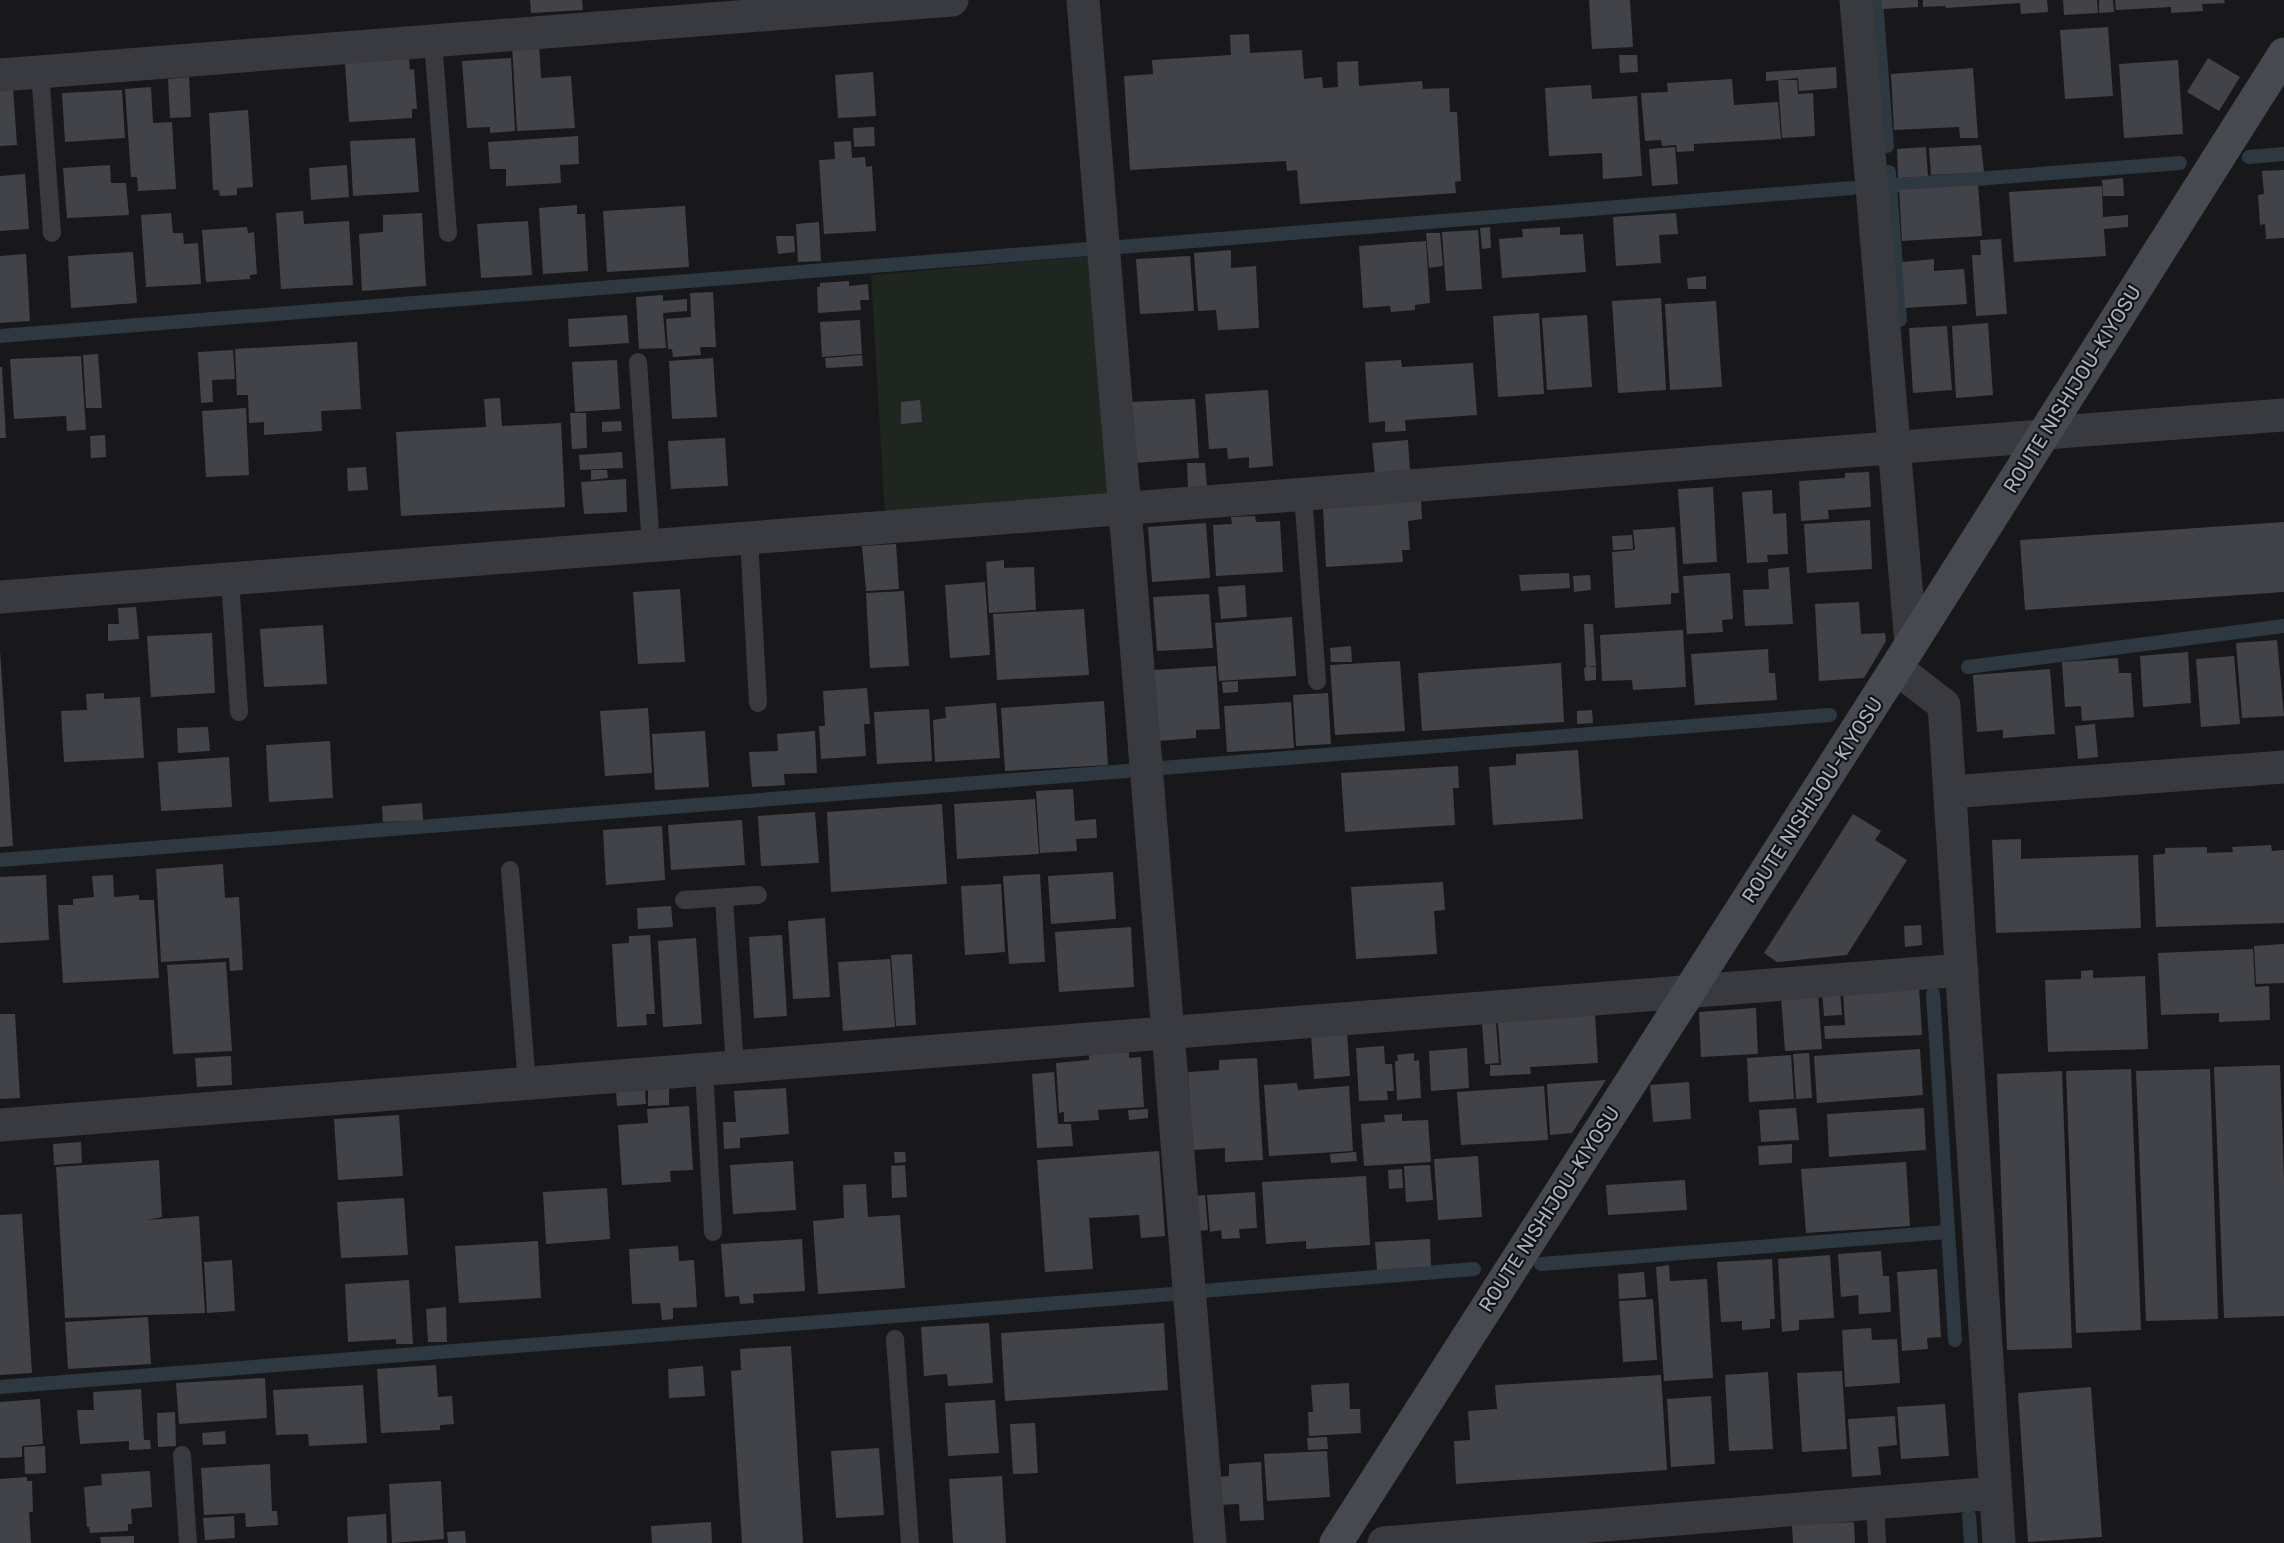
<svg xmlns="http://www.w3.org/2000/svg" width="2284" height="1543" font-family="Rubik,sans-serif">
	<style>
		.green { fill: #1e261f }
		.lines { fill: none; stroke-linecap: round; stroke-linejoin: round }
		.stream { stroke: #2d3840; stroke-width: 14 }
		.building { fill: #424348 }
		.lane { stroke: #393a40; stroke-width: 18 }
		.street { stroke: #393a40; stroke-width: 33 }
		.secondary { stroke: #474950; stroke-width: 33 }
		.labels { text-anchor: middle; stroke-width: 4.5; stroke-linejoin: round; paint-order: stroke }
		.street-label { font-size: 20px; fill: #aaafbb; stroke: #131316 }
	</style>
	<rect width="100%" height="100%" fill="#18181b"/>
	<!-- green -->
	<path class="green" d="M1092,256L1110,490L1101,501L885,517L871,275Z"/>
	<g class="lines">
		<!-- stream -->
		<path class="stream" d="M1876,0L1887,146
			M2249,157L2284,154
			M1889,172L1900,320
			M1886,186L2180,163
			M1119,247L1852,188
			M0,336L1088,249
			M1968,667L2284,626
			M1161,768L1830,715
			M0,860L1127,771
			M1933,994L1955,1340
			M1541,1264L1947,1232
			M1202,1291L1474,1269
			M0,1387L1172,1294
			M1969,1516L1971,1543"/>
	</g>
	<!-- building -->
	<path class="building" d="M530,0H582L583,10L531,13Z
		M1589,0H1630L1633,47L1592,49Z
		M1882,0H1918V7L1882,9Z
		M1923,0H2047L2048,12L2021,14L2020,3L1946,8L1945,6L1923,7Z
		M2063,0H2097L2098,13L2064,15Z
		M2099,0H2113L2114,12L2099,13Z
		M2115,0H2224L2225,3L2202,4L2203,11L2171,13V7L2116,10Z
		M2108,27L2113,96L2065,99L2060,30Z
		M1249,34L1250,53L1302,50L1304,79L1322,77L1323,88L1338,87L1337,62L1358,61L1359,86L1422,81L1423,89L1449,88L1450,112H1457L1461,181L1455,182L1456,193L1300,204L1297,170L1287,171L1286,161L1130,170L1124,76L1153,74L1152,60L1231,55L1230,35Z
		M539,43L541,78L571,76L575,128L517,131L512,45Z
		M1619,55H1637L1638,72L1620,73Z
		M511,58L515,131L490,133V127L467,128L462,61Z
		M2208,58L2240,77L2219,111L2187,92Z
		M409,59L410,70L414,69L417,109H412V118L349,122L345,63Z
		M2178,60L2183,134L2124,138L2119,64Z
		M1836,67L1837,88L1799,91L1798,78L1766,81V72Z
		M1973,68L1978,138H1960L1959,127L1894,130L1891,74Z
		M873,72L876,116L838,118L835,75Z
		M189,77L191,117L170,118L168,79Z
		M1732,79L1734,105L1778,102L1781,139L1694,144V151L1677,152L1676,145L1662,146L1661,140L1645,141L1641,93L1668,92L1667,83Z
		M1778,80H1797L1798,94L1813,93L1815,136L1782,138Z
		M1591,85L1592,99L1637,96L1642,176L1603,179L1602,153L1549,156L1545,88Z
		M13,87L17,145L0,146V88Z
		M151,87L153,123L172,122L176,189L138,191L137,177H131L125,89Z
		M122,90L125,138L65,142L62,93Z
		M248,110L253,187L237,188V195L220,196L219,190H213L209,113Z
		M874,127L875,146L854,147L853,128Z
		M578,136L579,164L560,165L561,183L506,186V169H490L488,142Z
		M415,138L419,192L353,196L350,141Z
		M851,141L852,158L865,157L866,167L872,166L876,231L824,234L819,160L835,159L834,142Z
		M1981,145L1984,172L1931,175L1929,148Z
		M1675,147L1678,184L1652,186L1649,149Z
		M1926,147L1928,176L1898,178L1897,149Z
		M110,165L111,183H126L129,215L67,218L63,168Z
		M347,165L349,197L311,200L309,168Z
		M2284,170V238L2266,239L2265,224L2260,225L2258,195L2264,194L2262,171Z
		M25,174L29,229L0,231V176Z
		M2123,178L2124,196H2103L2102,180Z
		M1978,185L1982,236L1902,241L1899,190Z
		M2102,186L2103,217L2128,215V227L2104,229L2106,256L2014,262L2009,192Z
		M577,205V214H585L588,271L543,274L539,208Z
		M685,206L689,267L607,272L603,211Z
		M303,211L304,224L349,221L353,285L281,289L276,213Z
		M171,213L173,233H183L184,244L198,243L201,284L146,287L141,215Z
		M422,213L426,286L362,291L359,234L383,232V215Z
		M1676,213L1678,234L1659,235L1661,263L1616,266L1613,217Z
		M528,221L532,275L481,278L477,224Z
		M819,222L821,261L798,262L796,224Z
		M247,227L248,233L254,232L257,274L250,275V279L206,282L202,230Z
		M1490,227L1491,248L1482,249L1480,228Z
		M1560,227V235L1583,234L1586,272L1502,278L1499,239L1523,237L1522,229Z
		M1478,230L1482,289L1446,291L1442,232Z
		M1426,233H1440L1443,266L1429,268Z
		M776,236H794L795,252L778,254Z
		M2001,239L2007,314L1976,316L1972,255H1981L1980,240Z
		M1426,241L1430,303L1415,305V310L1391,312L1390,306L1363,308L1359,246Z
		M1231,250V268L1256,266L1259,328L1218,330L1216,310L1198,311L1194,253Z
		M133,252L137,303L71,308L68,256Z
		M26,254L30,321L0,323V256Z
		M1190,256L1194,311L1140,314L1136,259Z
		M1934,259V271L1964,269L1967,304L1905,308L1902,262Z
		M1706,276V289H1688L1687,278Z
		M849,281V286L868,284L869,300H860L861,310L818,313L817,287H820V283Z
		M713,292L716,347H700L701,355L673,357L672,349H668L666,319L691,317L690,293Z
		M663,295V301L687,299V311L663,313L666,348L639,349L636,297Z
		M1661,298L1666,390L1618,393L1612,301Z
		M1716,301L1722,387L1670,390L1665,304Z
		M1539,313L1544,394L1498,397L1493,316Z
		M627,315L629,343L569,347L568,319Z
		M1587,315L1592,387L1547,390L1542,318Z
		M860,320L862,354L822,357L820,322Z
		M1988,323L1993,395L1956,398L1952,326Z
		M1947,326L1952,390L1913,393L1909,328Z
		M357,342L361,409L321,411L322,431L264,435V422L249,423L248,395H237L235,349Z
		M233,350L235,379L212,380L213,402L201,403L198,352Z
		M98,354L102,408H86L83,355Z
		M862,355L863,366L826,368L825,358Z
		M81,356L86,430L67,431L66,416L14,419L10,359Z
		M713,358L717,417L672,419L669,361Z
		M617,360L620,409L575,412L572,362Z
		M1401,360L1402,367L1473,363L1477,415L1405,420L1406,431L1385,432V421L1369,423L1365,362Z
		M0,367H2L6,438H0Z
		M1268,390L1273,466L1249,468V457L1228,459L1227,448L1209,449L1205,394Z
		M500,398L502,426L561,423L565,507L401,516L396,432L486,427L484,399Z
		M1195,399L1199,458L1134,463L1130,402Z
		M920,400L922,422L901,424V402Z
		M246,408L249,475L206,477L202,411Z
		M570,413H586L587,448L572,449Z
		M621,421L622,431L602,432V422Z
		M105,435L106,457L91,458L90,436Z
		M725,438L728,486L671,489L668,441Z
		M1408,440L1410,472L1375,474L1372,443Z
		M622,452L623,468L580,470L579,455Z
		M1187,463H1205L1207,487L1188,489Z
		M366,467L368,490L348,491L347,468Z
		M591,470H607L608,478L591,480Z
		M1869,472L1871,507L1828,510L1829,519L1801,521L1799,481L1845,478V473Z
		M626,479L627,512L584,514L581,482Z
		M1713,487L1717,562L1683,564L1678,489Z
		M1772,490L1773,514L1786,513L1788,554L1767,555L1768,562L1747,563L1742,492Z
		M1421,501L1422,519L1408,521L1410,550H1402L1403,562L1326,567L1323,507Z
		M1255,516L1256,522L1280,521L1283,572L1216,576L1213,525L1232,524L1231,517Z
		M1870,520L1872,569L1807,573L1804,524Z
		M2284,522V592L2025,610L2020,540Z
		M1206,523L1210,578L1152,582L1148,527Z
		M1675,527L1679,593H1671V604L1615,608L1612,552L1635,550L1633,530Z
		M1632,535L1633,549L1613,550L1612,536Z
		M896,544L899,589L866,591L862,546Z
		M1004,560V568L1034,567L1036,610L989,613L986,562Z
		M1789,567L1793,624L1745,626L1743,590L1769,589L1768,569Z
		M1569,573L1570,588L1521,591L1519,575Z
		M1730,573L1733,619L1722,620L1723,632L1687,634L1683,576Z
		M1590,575L1591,590L1574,592L1573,576Z
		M985,582L990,655L950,658L945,585Z
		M1245,585L1247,617L1221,619L1218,587Z
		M680,589L685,662L638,664L633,592Z
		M904,591L909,666L870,668L866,593Z
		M1209,594L1213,648L1157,651L1153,597Z
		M1859,602L1861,634L1885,633L1886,641L1864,678L1819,681L1815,604Z
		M136,607L139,639L108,641V624H119L118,608Z
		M1084,609L1089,675L997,680L993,614Z
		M1292,617L1296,676L1219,681L1215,623Z
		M1584,624H1593L1596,666L1586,667Z
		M323,625L327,684L264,687L260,629Z
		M1683,630L1686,687L1633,690L1632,680L1602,681L1600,635Z
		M212,633L215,693L151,697L147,636Z
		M2277,640L2284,716L2242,718L2236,643Z
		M1351,646L1352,662H1331L1330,648Z
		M1768,649L1769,673H1775L1777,700L1695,705L1691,654Z
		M0,650L13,846L0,847Z
		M2188,652L2191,703L2143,707L2140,656Z
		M2234,656L2240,724L2201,727L2196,659Z
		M2118,658L2119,673H2131L2134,717L2082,721L2081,706L2065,707L2062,662Z
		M1400,661L1405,731L1335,735L1330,665Z
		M1561,663L1564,722L1422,731L1418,673Z
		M1216,666L1220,729L1196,730V738L1158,741L1153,670Z
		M1587,667H1596V680L1585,681L1584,668Z
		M2050,669L2055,734L2003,738V730L1977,732L1973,675Z
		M1238,681V692L1223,693L1222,682Z
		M867,688L870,724H864L866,756L821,759L819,726H825L823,691Z
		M104,693V699L140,697L144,758L64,762L61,711L87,710L86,694Z
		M1328,693L1331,744L1296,746L1293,695Z
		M1104,701L1108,765L1005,771L1001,708Z
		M1291,702L1294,748L1227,752L1224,706Z
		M996,703L1000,758L935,762L933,720L946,718L945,707Z
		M648,708L652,773L605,776L600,711Z
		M929,709L932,761L877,764L874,712Z
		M1592,710L1593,723L1577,724V711Z
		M2095,724L2098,757L2078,759L2075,726Z
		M208,727L210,751L178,753L177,728Z
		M705,731L709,787L655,790L652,734Z
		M815,731L817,773L784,774L785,785L752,787L749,752L778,751L777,734Z
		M330,741L333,798L269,802L266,745Z
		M1578,750L1583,819L1493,825L1489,767L1516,765V754Z
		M229,757L232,807L161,811L158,762Z
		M1458,766L1459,788H1453L1455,825L1345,832L1341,773Z
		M1073,789L1075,821L1096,819L1097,838L1076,839L1077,851L1040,853L1036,791Z
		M1035,799L1039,854L957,859L954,804Z
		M422,803L423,820L383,822L382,806Z
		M942,804L947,884L831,892L827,812Z
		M815,812L819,863L761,866L758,816Z
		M1853,814L1881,831L1875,840L1907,860L1847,955L1777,962L1764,953Z
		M742,820L745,865L671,870L668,825Z
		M662,826L665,880L606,885L603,830Z
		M2021,839V859L2138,855L2141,928L1996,933L1992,840Z
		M2271,845L2272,851L2284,850V923L2156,927L2153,855L2165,854V848L2207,847V853L2233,852L2232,847Z
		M223,864L225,898L239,897L243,970L230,971L229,958L161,962L156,869Z
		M1113,872L1116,919L1051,924L1048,876Z
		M1040,874L1045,962L1009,964L1003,876Z
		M46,875L49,940L0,943V877Z
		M113,875L114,897L139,895V900H154L159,978L63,983L58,905H73V899L94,897L92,876Z
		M1443,882L1445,910L1434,911L1437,954L1356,959L1351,887Z
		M1001,884L1005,952L965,955L961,886Z
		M671,906L673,927L638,929L637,908Z
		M825,918L830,997L793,999L788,921Z
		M1921,925L1922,945L1905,947L1904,926Z
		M1131,927L1134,987L1059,992L1055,932Z
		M650,935L655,1014H646L647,1025L617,1027L612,944L629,943V936Z
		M782,935L787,1016L754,1018L749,937Z
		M696,938L702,1024L663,1027L658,941Z
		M2284,944V983L2256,984L2254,946Z
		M2253,949L2255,987L2269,986L2270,1020L2219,1022V1013L2161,1015L2158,953Z
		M912,954L916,1025L896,1026L891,955Z
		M890,959L895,1027L843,1031L838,962Z
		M226,962L232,1051L173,1054L167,965Z
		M2093,970V978L2145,976L2148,1049L2048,1052L2045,980L2081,979V971Z
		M1919,987L1922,1035L1825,1039L1824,1026L1845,1025L1843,991Z
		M1840,989L1842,1015L1824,1016L1822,991Z
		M1818,994L1822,1049L1785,1051L1781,996Z
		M1756,1008L1758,1054L1701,1057L1699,1012Z
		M0,1014H15L20,1098L0,1099Z
		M1595,1015L1598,1063L1530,1067L1531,1074L1490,1076V1065H1501L1498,1022Z
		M1496,1023L1499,1063L1485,1064L1482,1024Z
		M1347,1032L1350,1076L1314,1079L1311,1034Z
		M1384,1046L1385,1064H1392L1394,1091H1387L1388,1100L1359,1101L1356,1048Z
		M1467,1048L1469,1088L1431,1091L1429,1051Z
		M1920,1049L1923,1095L1817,1103L1814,1056Z
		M1129,1052V1058L1141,1057L1144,1107L1098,1110L1099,1120L1064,1122V1112L1059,1113L1056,1063L1089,1060V1054Z
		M1414,1053V1061L1419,1060L1421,1098L1397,1100L1395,1061H1398L1397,1055Z
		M1809,1053L1812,1098L1796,1099L1793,1054Z
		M1791,1055L1794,1099L1749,1102L1747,1058Z
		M231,1056L232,1085L197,1087L195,1058Z
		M1257,1058L1263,1160L1225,1162V1148L1193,1150L1188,1072L1219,1070V1060Z
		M2280,1065L2284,1181V1316L2224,1318L2214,1067Z
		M2131,1069L2141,1330L2076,1333L2066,1071Z
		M2210,1069L2218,1319L2146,1321L2136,1071Z
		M2062,1071L2072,1348L2007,1350L1997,1074Z
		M1054,1072L1058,1124H1071L1073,1146L1037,1148L1032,1074Z
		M1606,1080L1572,1133L1550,1135L1547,1084Z
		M1689,1082L1691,1119L1653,1122L1650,1085Z
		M1297,1083L1298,1090L1349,1086L1353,1151L1269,1156L1264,1085Z
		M1544,1086L1548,1140L1461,1145L1457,1092Z
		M669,1088V1105L648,1106V1090Z
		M786,1088L789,1134L740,1138V1148L724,1149L723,1122H736L734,1091Z
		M645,1090L646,1104L617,1106L616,1091Z
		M689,1106L693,1170L670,1171L671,1182L622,1185L618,1125L648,1123L647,1109Z
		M1796,1108L1799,1140L1761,1142L1759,1110Z
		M1924,1108L1926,1150L1829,1157L1827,1114Z
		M1148,1109V1118L1129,1120L1128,1110Z
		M1402,1114V1121L1428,1120L1431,1162L1364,1166L1361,1124L1385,1122L1384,1115Z
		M399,1115L403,1176L338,1180L334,1119Z
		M81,1142L82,1163L54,1165L53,1144Z
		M1792,1144V1163L1759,1165L1758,1146Z
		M1159,1151L1165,1236L1141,1238L1139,1215L1089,1218L1093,1269L1045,1272L1037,1160Z
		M894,1152H905L906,1162L895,1163Z
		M1356,1152L1357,1161L1331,1163L1330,1154Z
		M1478,1156L1482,1217L1438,1220L1434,1159Z
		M159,1160L162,1217L147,1220L199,1216L205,1313L65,1318L56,1167Z
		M793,1161L796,1210L733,1214L730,1165Z
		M1906,1162L1910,1226L1806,1233L1801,1169Z
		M905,1165L907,1197L892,1198L891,1166Z
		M1430,1165L1433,1200L1406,1202L1404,1166Z
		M1402,1169L1403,1188L1389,1189L1388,1170Z
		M1366,1176L1370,1245L1306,1249V1241L1266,1244L1262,1182Z
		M1685,1180L1687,1210L1608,1215L1606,1185Z
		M866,1184L868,1217L900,1215L905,1288L818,1294L813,1221L844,1218L843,1185Z
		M607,1188L610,1239L546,1244L543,1192Z
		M1255,1192L1257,1228L1239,1229L1240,1238L1222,1239L1221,1230L1210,1232L1207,1195Z
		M1205,1195L1208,1230L1195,1231L1193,1196Z
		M404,1198L408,1255L341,1258L337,1202Z
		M22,1214L32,1373L0,1375V1215Z
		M802,1239L805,1291L753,1294L754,1303L740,1304L739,1296L725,1297L721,1244Z
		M1430,1239L1431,1266L1377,1270L1375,1242Z
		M538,1241L541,1298L459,1303L455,1246Z
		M678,1246L679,1261L694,1260L697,1307L673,1308V1319L662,1320L660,1303L632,1304L629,1249Z
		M1881,1251L1883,1276H1889L1891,1312L1859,1314L1858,1295L1841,1297L1838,1254Z
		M1830,1255L1834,1318L1799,1320V1330L1782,1332L1778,1259Z
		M1772,1259L1775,1319H1770V1328L1742,1330V1321L1721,1322L1717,1262Z
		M232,1260L235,1311L207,1313L204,1262Z
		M1669,1265L1670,1281L1707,1279L1713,1378L1664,1381L1656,1267Z
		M1937,1269L1941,1337L1927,1338L1928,1349L1902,1351L1897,1272Z
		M1644,1272L1646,1297L1619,1299L1618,1274Z
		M409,1280L413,1344H396V1339L348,1342L345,1284Z
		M1653,1299L1657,1360L1623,1362L1619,1301Z
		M446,1307L447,1342H428L426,1309Z
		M148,1317L151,1364L68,1369L65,1322Z
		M989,1323L993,1383L948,1386L947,1374L924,1376L921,1327Z
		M1164,1323L1168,1390L1005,1401L1001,1333Z
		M1871,1328L1872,1340L1897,1339L1900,1383L1845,1387L1842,1330Z
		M791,1346L803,1543H742L731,1371L741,1370L740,1349Z
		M436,1365L438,1397L452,1396L454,1424L440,1425V1430L381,1433L377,1369Z
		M703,1366L705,1396L669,1398L668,1369Z
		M1842,1371L1847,1449L1802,1452L1797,1373Z
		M1768,1372L1773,1449L1729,1451L1725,1375Z
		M1661,1375L1667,1470L1456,1484L1454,1441L1470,1440L1468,1411L1497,1409L1495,1385Z
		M265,1378L267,1418L179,1424L176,1383Z
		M1349,1383L1350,1409H1360L1361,1433L1309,1436L1308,1412H1313L1311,1385Z
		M363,1385L367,1443L309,1446L308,1434L276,1435L273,1390Z
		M2091,1387L2102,1537L2028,1542L2018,1393Z
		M141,1389L144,1440H150L151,1449L129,1450V1441L80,1444L77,1410H94L93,1392Z
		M1711,1396L1715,1464L1671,1467L1667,1399Z
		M40,1399L43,1444L22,1446V1457L0,1458V1402Z
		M995,1400L999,1453L948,1456L945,1403Z
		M1945,1404L1949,1456L1901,1459L1897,1407Z
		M175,1412L176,1446L158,1447L157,1413Z
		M1895,1416L1897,1445L1878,1447L1881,1475L1852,1477L1848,1419Z
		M1035,1423L1038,1473L1013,1474L1010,1424Z
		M225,1431L226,1444L203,1445L202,1433Z
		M1327,1437L1328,1449L1308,1450L1307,1438Z
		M45,1446L46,1473L25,1474L24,1447Z
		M879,1448L884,1515L836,1518L831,1451Z
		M1327,1451L1330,1497L1267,1501L1264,1454Z
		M1261,1462L1264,1520L1240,1521L1239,1504L1218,1505L1217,1477L1229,1476V1464Z
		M270,1464L272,1511H277L278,1525L246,1527L245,1513L204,1515L201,1468Z
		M150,1471L152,1507L131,1509L132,1524H128V1531L90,1533L89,1527H87L84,1487L102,1485L101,1474Z
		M1002,1476L1006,1543H953L949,1479Z
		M27,1477V1481H32L33,1512H29L31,1543H0V1479Z
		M441,1481L444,1539L392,1543L389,1484Z
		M386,1514L387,1543H348L347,1517Z
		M234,1516L235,1538L205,1540L203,1518Z
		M711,1522L712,1543H652L651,1526Z
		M1854,1522L1855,1543H1793L1792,1525Z
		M465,1531L466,1543H448L447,1532Z
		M134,1536V1543H101L100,1537Z"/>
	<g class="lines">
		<!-- lane -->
		<path class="lane" d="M433,41L448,233
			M40,72L52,233
			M638,362L651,546
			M1303,494L1317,681
			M749,538L758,703
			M230,579L239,712
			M510,870L527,1084
			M724,898L735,1067
			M684,900L758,895
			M704,1069L713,1232
			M895,1339L910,1543
			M182,1455L188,1543
			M1875,1503L1877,1543"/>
		<!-- street -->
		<path class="street" d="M1083,0L1210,1543
			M1856,0L1911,644
			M0,75L952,0
			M2045,433L2284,415
			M0,597L2042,436
			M1896,668L1944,705L1999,1543
			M1950,792L2284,767
			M0,1125L1962,970
			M1384,1543L1996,1493"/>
		<!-- secondary -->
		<path class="secondary" d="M1336,1543L1896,668L2284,54"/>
	</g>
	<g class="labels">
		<!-- street labels -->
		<g class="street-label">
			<text transform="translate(2072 389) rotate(-58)" y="7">ROUTE NISHIJOU-KIYOSU</text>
			<text transform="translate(1812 800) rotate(-57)" y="7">ROUTE NISHIJOU-KIYOSU</text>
			<text transform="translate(1549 1209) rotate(-57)" y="7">ROUTE NISHIJOU-KIYOSU</text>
		</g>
	</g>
</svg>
